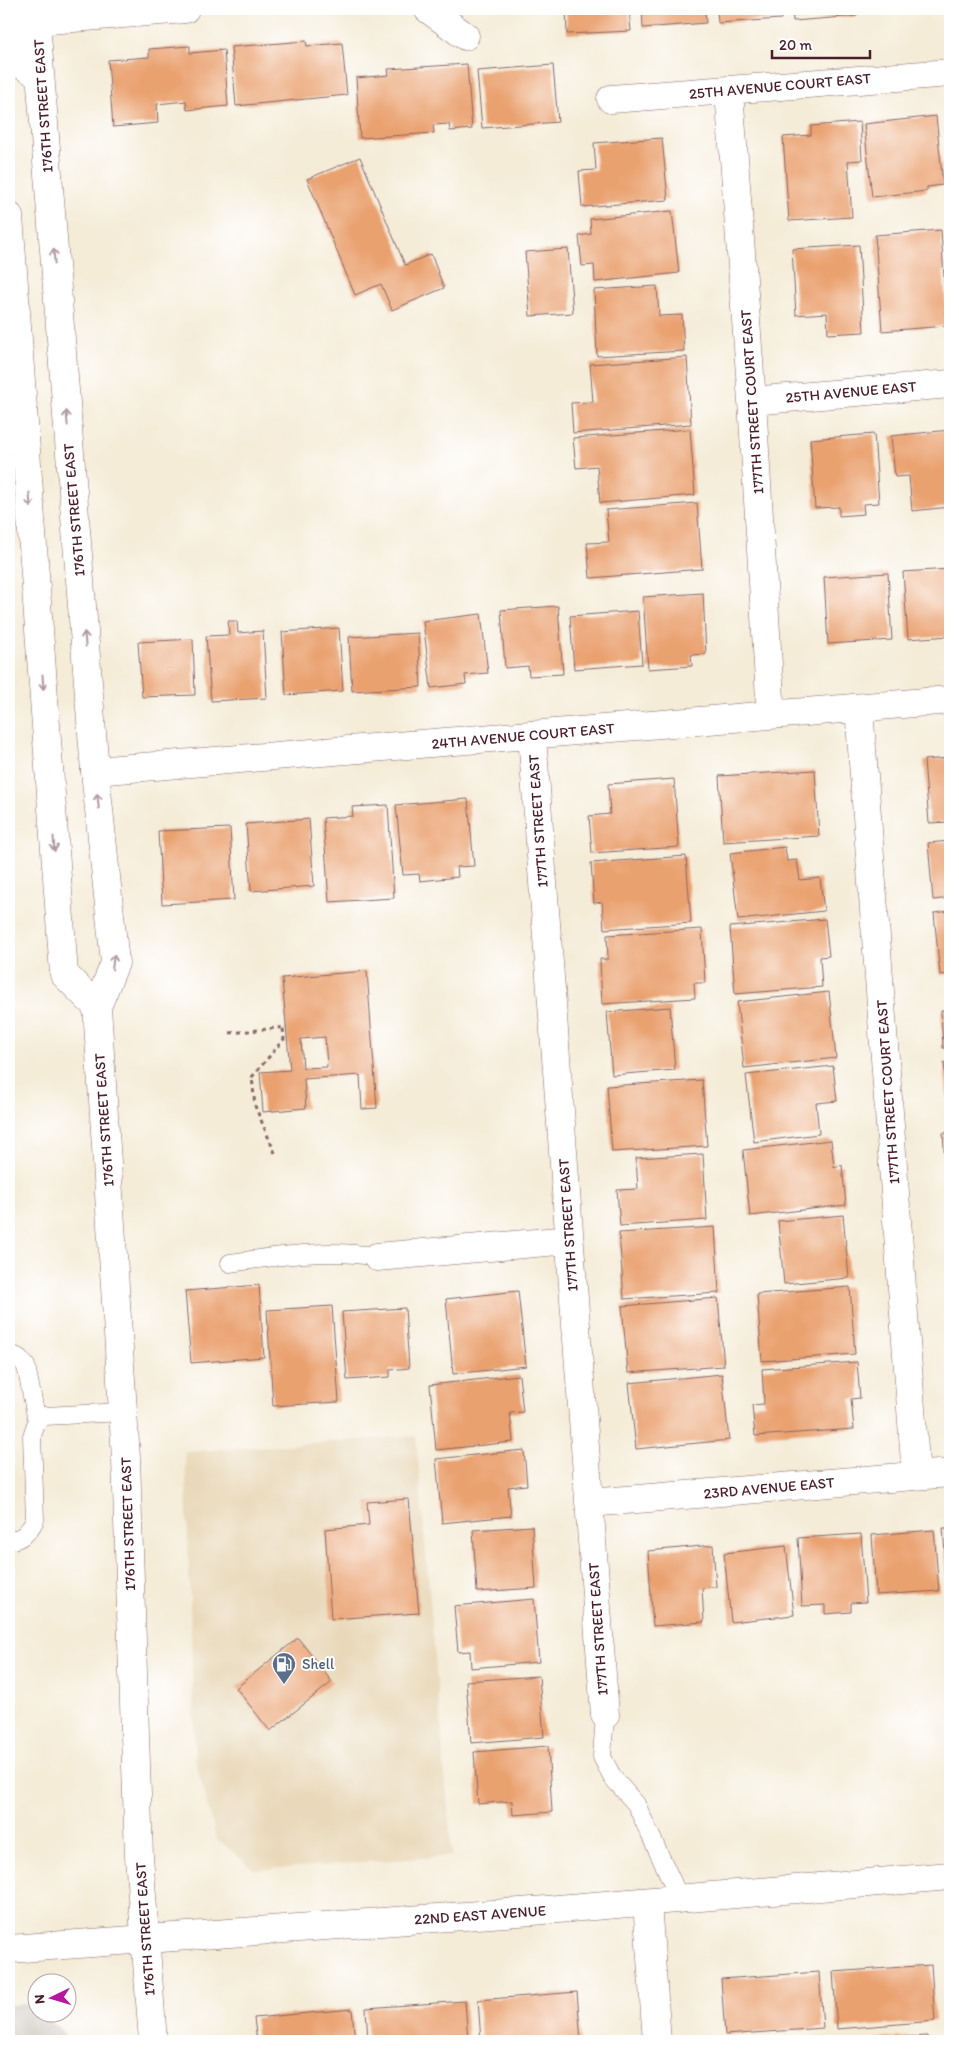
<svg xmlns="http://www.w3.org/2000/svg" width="959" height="2050" font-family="Itim,sans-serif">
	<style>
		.built { fill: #e9d9ba }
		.industrial { fill: #c9c3b8 }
		.building { fill: #eaa170; fill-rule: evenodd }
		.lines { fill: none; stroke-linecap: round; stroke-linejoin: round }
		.service-casing { stroke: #866768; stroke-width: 19 }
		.minor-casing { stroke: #866768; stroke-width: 29 }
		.tertiary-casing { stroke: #866768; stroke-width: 29 }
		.primary-casing { stroke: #866768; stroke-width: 29 }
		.path { stroke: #866768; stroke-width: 3; stroke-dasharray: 4 4; stroke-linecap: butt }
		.service { stroke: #fff; stroke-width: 18 }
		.minor { stroke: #fff; stroke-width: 28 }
		.tertiary { stroke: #fff; stroke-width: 28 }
		.primary { stroke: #fff; stroke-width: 28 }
		.oneway { stroke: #ae9aa0 }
		.labels { text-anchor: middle; stroke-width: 4; stroke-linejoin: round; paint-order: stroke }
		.street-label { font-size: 15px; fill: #4a1f2b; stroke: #fff }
		.service-label { font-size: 15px; fill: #4e5e75; stroke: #fff; text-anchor: start }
	</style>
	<rect width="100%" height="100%" fill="#fff"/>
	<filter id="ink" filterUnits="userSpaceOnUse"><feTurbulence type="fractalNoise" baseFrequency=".02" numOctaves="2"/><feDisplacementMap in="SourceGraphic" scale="10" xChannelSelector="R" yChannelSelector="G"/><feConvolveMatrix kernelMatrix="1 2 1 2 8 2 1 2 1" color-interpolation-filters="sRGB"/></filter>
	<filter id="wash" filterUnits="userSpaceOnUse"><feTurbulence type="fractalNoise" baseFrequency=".0096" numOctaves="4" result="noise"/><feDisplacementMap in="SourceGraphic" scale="20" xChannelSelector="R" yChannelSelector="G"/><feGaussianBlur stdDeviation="1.12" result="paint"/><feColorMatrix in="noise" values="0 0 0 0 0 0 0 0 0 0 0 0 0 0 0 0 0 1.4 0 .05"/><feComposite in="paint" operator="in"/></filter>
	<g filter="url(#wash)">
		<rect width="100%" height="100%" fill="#f5ecd8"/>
		<!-- built -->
		<path class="built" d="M416,1436L452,1856L255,1870L216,1838L195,1759L185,1452Z"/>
		<!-- industrial -->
		<path class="industrial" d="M33,2004L37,2008L38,2012L43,2013L72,2041H9V2005Z"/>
		<g id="blocks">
			<!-- building -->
			<path class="building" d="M566,9H629L631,31L567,34Z
				M642,9H705L706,23L643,28Z
				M717,9H781V19L718,23Z
				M792,9H856L857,16L793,21Z
				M869,9H904V10L870,12Z
				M306,41L307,46L342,43L347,95L236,106L231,47Z
				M190,46V53L224,50L228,106L187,110L186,101L157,104L158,123L113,127L108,60L149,57V49Z
				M467,64L472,129L450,131L449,124L433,125L434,133L360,138L356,78L389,75L388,69Z
				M553,65L558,122L482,128L477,71Z
				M946,113H950V162H949Z
				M936,116L943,185L927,187V191L872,197L864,124Z
				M860,122L862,160L848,161L852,217L789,221L783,137L811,135V126Z
				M662,138L668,200L582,207L579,171L596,170L594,143Z
				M360,157L405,265L431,254L444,288L392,310L381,284L355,295L307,179Z
				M672,211L679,273L595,282L594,265L582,266L579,236L591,234L590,219Z
				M941,230L947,326L882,331L875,235Z
				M859,245L864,332L828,334L827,313L796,315L792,249Z
				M568,249L573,313L530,316L525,252Z
				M657,286L659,316L682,315L684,351L597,356L594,290Z
				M687,357L691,424L573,433L571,403L593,402L590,364Z
				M690,429L695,495L600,503L597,466L576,468L573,438Z
				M950,430V507L912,511L909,476L895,477L891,436Z
				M874,434L879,503L863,504L864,514L839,516V507L815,508L810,439Z
				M697,503L702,569L590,578L587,543L609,542L606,510Z
				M950,569V636L908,639L903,572Z
				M888,573L892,640L828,644L824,577Z
				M703,593L706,654L691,655L692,666L648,669L643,597Z
				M558,606L563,674L529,676L528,666L505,668L501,610Z
				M638,611L642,664L574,669L570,616Z
				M481,614L488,673L465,675L466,684L431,688L423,621Z
				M228,621H237L238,633L263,631L267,698L211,701L206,636L229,635Z
				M339,628L343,691L286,695L282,632Z
				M418,633L421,687L352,691L349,637Z
				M193,639L195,695L142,697L138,642Z
				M950,758V822L929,823L924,760Z
				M815,770L819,836L723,842L719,776Z
				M674,779L679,847L592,853L589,816L610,814L608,784Z
				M468,799L474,866L457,867L458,877L420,881L419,874L403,875L396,805Z
				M388,805L394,898L329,902L323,818L353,816L352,807Z
				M309,819L314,886L251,891L246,824Z
				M230,828L234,900L162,904L158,831Z
				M950,841V898L933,900L928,843Z
				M785,847L787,861L797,860L800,880L820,878L824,911L738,920L730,853Z
				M686,856L691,923L604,929L602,902L594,903L591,863Z
				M950,911V974L940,975L934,913Z
				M825,919L829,956L820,957L822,987L735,994L730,927Z
				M702,929L705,983H694L695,998L602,1004L600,959H608L607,935Z
				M367,971L377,1108L362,1109L360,1075L304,1079L306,1108L263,1112L260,1072L290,1070L282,978ZM325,1037L327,1067L303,1068L301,1039Z
				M829,992L836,1058L744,1068L737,1002Z
				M670,1007L675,1070L612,1075L607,1012Z
				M950,1010V1048H943L941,1011Z
				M950,1062V1096L947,1097L944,1063Z
				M833,1066L837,1101L816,1103L819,1134L754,1142L746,1075Z
				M702,1080L707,1146L612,1152L607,1086Z
				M950,1132V1196H947L943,1133Z
				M831,1140L834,1167L842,1165L846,1205L750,1216L743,1150Z
				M703,1154L707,1220L620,1226L617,1190L638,1189L636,1158Z
				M843,1215L849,1278L784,1284L778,1221Z
				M715,1227L719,1293L624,1299L619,1233Z
				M259,1285L264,1357L191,1363L185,1291Z
				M850,1287L855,1354L762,1361L757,1294Z
				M518,1291L526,1366L453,1374L446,1299Z
				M718,1298L724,1366L628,1373L622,1306Z
				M332,1306L339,1402L273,1406L267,1310Z
				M405,1308L409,1368L390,1370V1377L347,1380L342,1312Z
				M857,1362L860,1398L851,1399L854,1429L755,1436L752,1405L764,1404L762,1369Z
				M722,1374L729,1440L636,1449L629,1383Z
				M519,1375L523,1412L510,1413L513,1442L436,1450L430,1385Z
				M9,1429L12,1452H9Z
				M524,1450L527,1485L508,1487L511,1516L442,1523L436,1459Z
				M409,1499L419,1613L331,1619L325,1529L369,1525L367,1502Z
				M532,1526L536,1588L477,1592L473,1530Z
				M943,1528H950V1602H949Z
				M934,1530L939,1591L876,1595L872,1535Z
				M861,1534L866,1602L851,1603V1612L825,1614V1605L802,1606L798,1538Z
				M713,1545L716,1587L702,1588L704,1622L653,1626L648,1551Z
				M786,1546L794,1615L731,1622L724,1553Z
				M534,1599L539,1662L471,1668L470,1651L458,1652L454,1606Z
				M298,1638L332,1682L270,1731L236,1688Z
				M539,1676L544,1737L471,1743L466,1681Z
				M548,1746L552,1812L513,1815L512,1801L478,1804L474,1752Z
				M931,1965L935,2021L837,2029L833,1972Z
				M819,1972L823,2028L725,2035L721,1979Z
				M577,1992L581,2041H481L478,2000Z
				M465,2001L468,2041H368L366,2008Z
				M352,2009L355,2041H257L254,2018Z
				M928,2036V2041H875V2039Z"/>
		</g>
	</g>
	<g filter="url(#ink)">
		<use href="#blocks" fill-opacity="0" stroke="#866768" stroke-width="1"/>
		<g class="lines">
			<!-- service casing -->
			<g class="service-casing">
				<path id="service" d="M230,1263C277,1256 330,1248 377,1257
					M9,1353L19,1358L26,1366L37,1421
					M9,1541C22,1539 29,1532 35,1520L32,1436L37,1421L45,1416L123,1412
					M605,1715L602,1757L613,1778L636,1804L680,1899"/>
			</g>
			<!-- minor casing -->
			<g class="minor-casing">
				<path id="minor" d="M428,9L465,36
					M36,21L185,9
					M729,91L752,401L771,715
					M611,99L950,73
					M752,401L950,384
					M859,708L916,1476
					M532,735L605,1715
					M95,771L950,700
					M377,1257L569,1240
					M589,1503L950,1473
					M647,1902L657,2041"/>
			</g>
			<!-- tertiary casing -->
			<g class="tertiary-casing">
				<path id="tertiary" d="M9,1949L546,1910L950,1876"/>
			</g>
			<!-- primary casing -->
			<g class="primary-casing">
				<path id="primary" d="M16,9L19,63L40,75
					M35,9L95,771L115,963L97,1007L126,1458L139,1856L153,2041
					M9,216L64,974L97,1007"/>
			</g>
			<!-- path -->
			<path class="path" d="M230,1033L286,1027
				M275,1153L255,1106L252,1077L284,1039L283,1028"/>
			<!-- service -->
			<use href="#service" class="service"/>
			<!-- minor -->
			<use href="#minor" class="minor"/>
			<!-- tertiary -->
			<use href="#tertiary" class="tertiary"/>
			<!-- primary -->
			<use href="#primary" class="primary"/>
		</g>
		<!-- one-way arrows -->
		<defs><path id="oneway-shaft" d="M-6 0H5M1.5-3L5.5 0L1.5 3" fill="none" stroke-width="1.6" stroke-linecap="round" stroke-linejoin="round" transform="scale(1.25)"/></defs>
		<g class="oneway">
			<use href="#oneway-shaft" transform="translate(54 256) rotate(-95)"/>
			<use href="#oneway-shaft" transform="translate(67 418) rotate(-95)"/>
			<use href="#oneway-shaft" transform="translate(30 500) rotate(85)"/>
			<use href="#oneway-shaft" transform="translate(85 639) rotate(-95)"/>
			<use href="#oneway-shaft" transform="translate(43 682) rotate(86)"/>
			<use href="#oneway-shaft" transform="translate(98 801) rotate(-96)"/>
			<use href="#oneway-shaft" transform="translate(54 844) rotate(86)"/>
			<use href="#oneway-shaft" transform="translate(113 962) rotate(-83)"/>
		</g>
	</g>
	<!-- icons -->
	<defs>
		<g id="fuel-pin" transform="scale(1.25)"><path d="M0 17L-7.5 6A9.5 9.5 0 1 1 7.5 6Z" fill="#5c6f8a" stroke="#fff"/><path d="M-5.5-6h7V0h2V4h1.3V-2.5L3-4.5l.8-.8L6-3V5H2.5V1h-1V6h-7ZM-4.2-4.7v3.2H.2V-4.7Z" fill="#fff"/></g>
	</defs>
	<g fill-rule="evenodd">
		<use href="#fuel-pin" x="284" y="1664"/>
	</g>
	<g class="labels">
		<!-- street labels -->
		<g class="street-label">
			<text transform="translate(780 86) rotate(-5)" y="5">25TH AVENUE COURT EAST</text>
			<text transform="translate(43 106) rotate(-94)" y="5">176TH STREET EAST</text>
			<text transform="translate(851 392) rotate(-5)" y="5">25TH AVENUE EAST</text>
			<text transform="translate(752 402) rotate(-94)" y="5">177TH STREET COURT EAST</text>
			<text transform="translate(74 510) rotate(-95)" y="5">176TH STREET EAST</text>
			<text transform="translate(523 736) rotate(-5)" y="5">24TH AVENUE COURT EAST</text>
			<text transform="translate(538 821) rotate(-94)" y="5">177TH STREET EAST</text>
			<text transform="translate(888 1092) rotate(-94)" y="5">177TH STREET COURT EAST</text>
			<text transform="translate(104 1120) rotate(-94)" y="5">176TH STREET EAST</text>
			<text transform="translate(568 1225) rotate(-94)" y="5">177TH STREET EAST</text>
			<text transform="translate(769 1488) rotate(-5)" y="5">23RD AVENUE EAST</text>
			<text transform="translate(128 1524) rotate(-92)" y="5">176TH STREET EAST</text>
			<text transform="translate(598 1629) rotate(-94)" y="5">177TH STREET EAST</text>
			<text transform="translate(480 1915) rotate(-4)" y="5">22ND EAST AVENUE</text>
			<text transform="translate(145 1929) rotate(-94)" y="5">176TH STREET EAST</text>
		</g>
		<!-- service labels -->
		<g class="service-label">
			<text x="302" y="1669">Shell</text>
		</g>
	</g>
	<!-- margin -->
	<rect width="959" height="2050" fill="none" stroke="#fff" stroke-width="30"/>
	<!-- north arrow -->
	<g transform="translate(52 1998) rotate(265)"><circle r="24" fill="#ffffff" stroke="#b7a5aa"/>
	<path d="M0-4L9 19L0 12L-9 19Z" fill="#b5179e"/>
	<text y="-8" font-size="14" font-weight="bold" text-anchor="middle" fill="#4a1f2b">N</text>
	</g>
	<!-- scale -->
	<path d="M772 50v8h98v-8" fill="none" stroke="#4a1f2b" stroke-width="2.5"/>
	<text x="779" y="50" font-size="15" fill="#4a1f2b" stroke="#ffffff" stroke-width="4" paint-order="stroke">20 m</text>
</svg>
